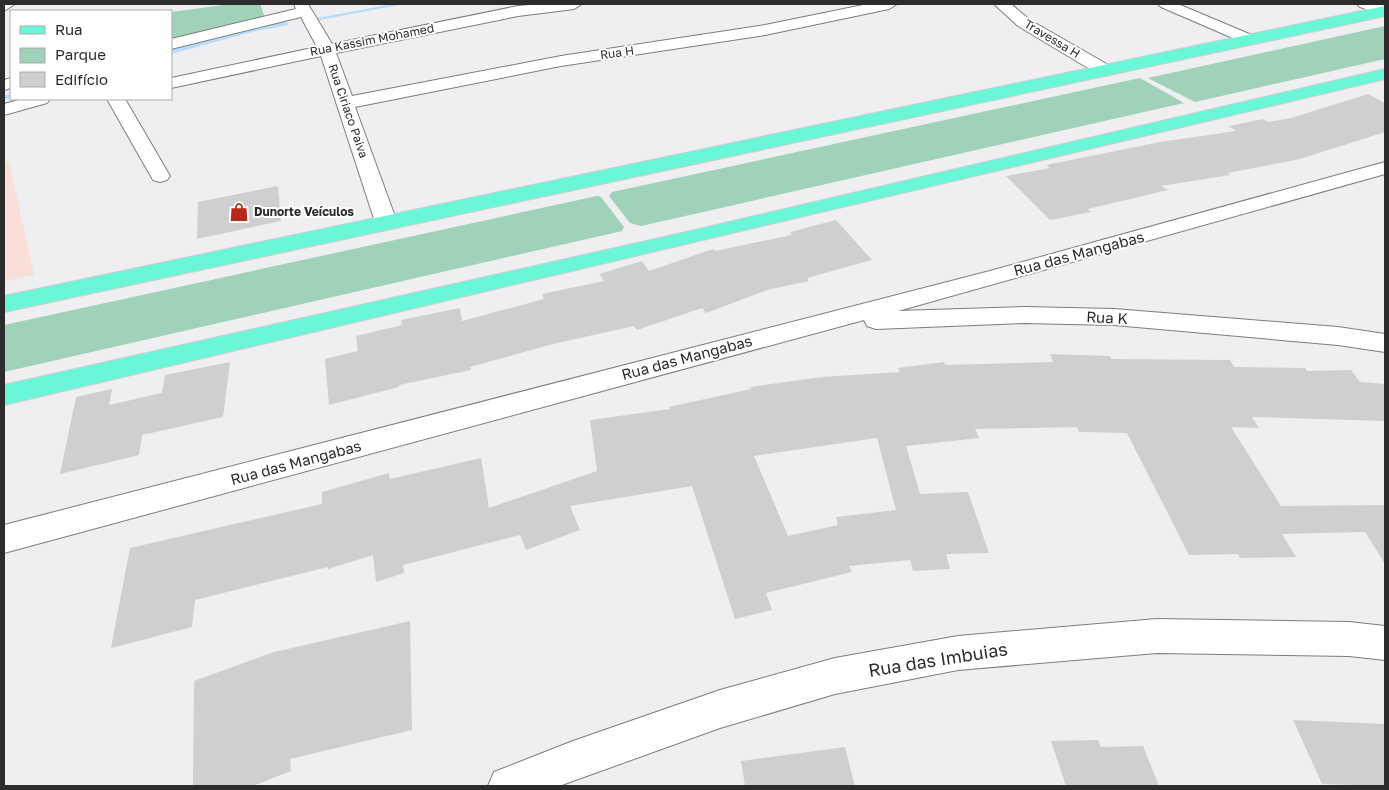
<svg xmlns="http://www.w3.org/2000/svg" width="1389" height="790" font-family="'Golos Text',sans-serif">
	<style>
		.industrial { fill: #f9dfd8 }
		.green { fill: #a0d1b9 }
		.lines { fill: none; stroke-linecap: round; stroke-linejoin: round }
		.stream { fill: #b9dcfc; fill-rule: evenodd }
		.building { fill: #cfcfd1; fill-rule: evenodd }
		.minor-casing { stroke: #7d7d7f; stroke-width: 2 }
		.major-casing { stroke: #cccccd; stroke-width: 2 }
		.minor { fill: #fff; fill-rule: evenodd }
		.major { fill: #6af7d8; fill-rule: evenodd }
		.labels { text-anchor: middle; stroke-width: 4; stroke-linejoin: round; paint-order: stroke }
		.far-street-label { font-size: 12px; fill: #2c2c2d; stroke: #fff }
		.far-poi-label { font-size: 12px; font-weight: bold; fill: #2c2c2d; stroke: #fff; text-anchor: start }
		.street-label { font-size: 15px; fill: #2c2c2d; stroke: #fff }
		.near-street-label { font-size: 18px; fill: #2c2c2d; stroke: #fff }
	</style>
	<rect width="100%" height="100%" fill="#efeff1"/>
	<!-- industrial -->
	<path class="industrial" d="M9,161L34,275L4,281V162Z"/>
	<!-- green -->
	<path class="green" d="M231,4H260L266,21L171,39V12Z
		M1385,26V59L1195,102L1148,78Z
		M1140,78L1184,103L641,226L630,223L609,196L612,192Z
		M597,196L601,197L624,227L622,231L4,372V325Z"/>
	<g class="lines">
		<!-- stream -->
		<path class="stream" d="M393,4H404L320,20L317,18Z
			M286,22L289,24L288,25L252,32L171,54V50L251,28Z
			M11,94V98L4,99V95Z"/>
	</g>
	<!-- building -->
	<path class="building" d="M1368,94L1385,103V132L1300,159L1228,173L1230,175L1161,186L1168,190L1088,209L1091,212L1050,220L1006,176L1050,168L1046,165L1160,142L1236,131L1229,126L1263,119L1268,122L1291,118Z
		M278,186L281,221L197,239L198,202Z
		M836,220L872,260L807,278L809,281L767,290L706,313L702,308L637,330L634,326L553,344L470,367L471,370L399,385V387L329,405L325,359L358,351L356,336L402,325L401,320L460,308L462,321L544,299L542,294L604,281L599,274L642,261L649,271L713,249L715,251L792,235L790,232Z
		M1050,354L1110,356L1111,359L1230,360L1234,367L1305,368L1307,371L1351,370L1360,382L1385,384V421L1252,417L1259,428L1231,427L1281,506L1385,505V564L1365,532L1282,534L1296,557L1240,558L1238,554L1189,555L1127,433L1079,432L1077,427L975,429L979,438L906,446L920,494L968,492L989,553L946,554L950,569L913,571L910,560L849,566L852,572L766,593L772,610L735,619L692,486L570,506L580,530L526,550L520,535L403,565L404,573L376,582L373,555L328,569V567L195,600L192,627L111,648L130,548L322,504V492L389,473L390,479L481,458L489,508L597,471L590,420L670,409L669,407L751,389L750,387L822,377L900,372L898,368L944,362L945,365L1053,362ZM877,438L896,510L836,517L838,525L788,536L754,456Z
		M230,362L223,417L142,435L139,455L60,474L76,397L112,389L109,405L162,393L165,375Z
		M410,621L412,730L290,759L291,771L253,786H193L194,681L274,652Z
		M1293,720L1385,724V786L1322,784Z
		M1098,740L1101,747L1143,746L1159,786H1066L1051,741Z
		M845,747L855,786H745L741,761Z"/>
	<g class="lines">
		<!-- minor casing -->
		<g class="minor-casing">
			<path id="minor" d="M4,4H15L4,11Z
				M294,4H308L332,44L518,6L540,4H582L574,9L518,16L336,53L352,96L561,56L765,25L868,4H897L889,9L765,35L561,66L355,107L397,222L394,227L386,229L378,227L375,222L321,56L171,88V78L317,47L301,17L171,49V39L296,9Z
				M994,4H1011L1030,20L1110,66L1113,70L1110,74H1098L1018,26Z
				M1158,4H1178L1254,36L1256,39L1248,44L1242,42L1161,7Z
				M1357,4H1379L1385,6V16L1360,7Z
				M11,78V88L4,90V80Z
				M22,99H50L47,103L4,115V104Z
				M107,99H125L170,176L167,180L160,182L153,180Z
				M1385,162V174L898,311L1024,307L1114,309L1338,327L1385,334V352L1338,345L1114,325L1024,323L876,329L867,326L864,320L4,553V525L986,272Z
				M1157,619L1349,622L1385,626V660L1349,656L1157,653L958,670L835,694L720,728L559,786H488L494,772L573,741L720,690L835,658L958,636Z"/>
		</g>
		<!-- major casing -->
		<g class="major-casing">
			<path id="major" d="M1385,6V16L4,312V296Z
				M1385,69V79L4,405V385L682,233Z"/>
		</g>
		<!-- minor -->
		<use href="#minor" class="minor"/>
		<!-- major -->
		<use href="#major" class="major"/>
	</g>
	<!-- icons -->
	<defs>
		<g id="shop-bare" transform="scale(1.5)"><path d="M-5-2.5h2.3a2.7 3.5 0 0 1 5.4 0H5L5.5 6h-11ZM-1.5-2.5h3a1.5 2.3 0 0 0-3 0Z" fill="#b62917" stroke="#fff" stroke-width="2.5" paint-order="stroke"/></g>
	</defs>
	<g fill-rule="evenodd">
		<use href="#shop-bare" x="239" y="212"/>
	</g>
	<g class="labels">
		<!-- far-street labels -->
		<g class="far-street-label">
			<text transform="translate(1052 39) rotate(31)" y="4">Travessa H</text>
			<text transform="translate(372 40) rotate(-11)" y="4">Rua Kassim Mohamed</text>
			<text transform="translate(617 53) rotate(-8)" y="4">Rua H</text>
			<text transform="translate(348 111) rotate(71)" y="4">Rua Ciriaco Paiva</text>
		</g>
		<!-- far-poi labels -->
		<g class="far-poi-label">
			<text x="254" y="216">Dunorte Veículos</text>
		</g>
		<!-- street labels -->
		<g class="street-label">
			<text transform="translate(1079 254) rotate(-15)" y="5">Rua das Mangabas</text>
			<text transform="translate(1107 318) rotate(3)" y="5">Rua K</text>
			<text transform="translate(687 358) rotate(-15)" y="5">Rua das Mangabas</text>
			<text transform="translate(296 463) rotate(-15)" y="5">Rua das Mangabas</text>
		</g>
		<!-- near-street labels -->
		<g class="near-street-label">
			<text transform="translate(938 660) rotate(-9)" y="6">Rua das Imbuias</text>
		</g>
	</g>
	<!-- border -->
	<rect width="1389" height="790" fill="none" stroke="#2c2c2d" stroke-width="10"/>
	<!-- legend -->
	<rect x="10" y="10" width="162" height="90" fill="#ffffff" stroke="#ababab"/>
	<rect x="20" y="26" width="25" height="8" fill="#6af7d8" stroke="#ababab"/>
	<text x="55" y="35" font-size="15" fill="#2c2c2d">Rua</text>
	<rect x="20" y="48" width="25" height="15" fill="#a0d1b9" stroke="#ababab"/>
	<text x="55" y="60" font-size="15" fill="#2c2c2d">Parque</text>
	<rect x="20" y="72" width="25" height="15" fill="#cfcfd1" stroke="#ababab"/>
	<text x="55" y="85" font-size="15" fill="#2c2c2d">Edifício</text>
</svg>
